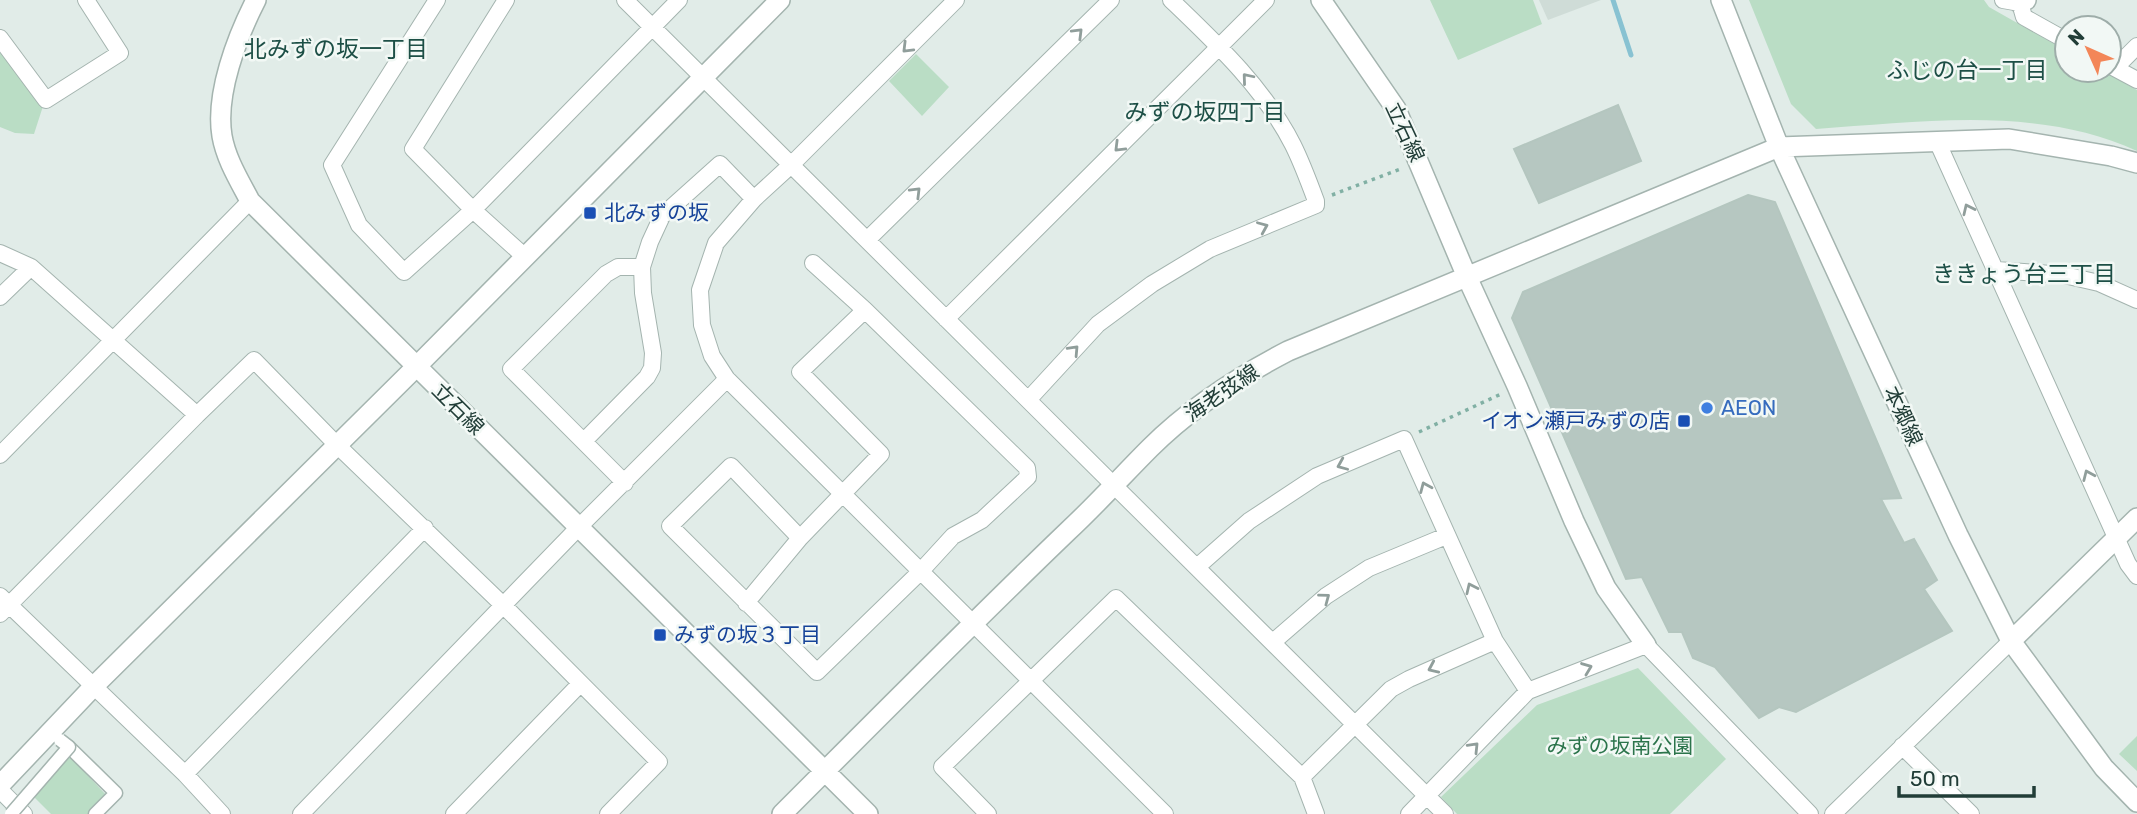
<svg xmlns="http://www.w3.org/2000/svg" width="2137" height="814" font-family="Rubik,'Noto Sans JP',sans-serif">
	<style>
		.built { fill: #cfdcd7 }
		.green { fill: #baddc5 }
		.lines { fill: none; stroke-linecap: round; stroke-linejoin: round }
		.stream { stroke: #88c2d2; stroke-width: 5 }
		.building { fill: #b6c7c1; stroke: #b4c6bf; stroke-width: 2 }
		.pedestrian-casing { stroke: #a4b4af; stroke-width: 15 }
		.minor-casing { stroke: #a4b4af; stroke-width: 18 }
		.tertiary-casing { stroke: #a4b4af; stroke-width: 22 }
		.path { stroke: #81b0a4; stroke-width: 3.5; stroke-dasharray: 3.5 5; stroke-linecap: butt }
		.pedestrian { stroke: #fff; stroke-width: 12 }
		.minor { stroke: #fff; stroke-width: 16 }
		.tertiary { stroke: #fff; stroke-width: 19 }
		.pedestrian-bridge-casing { stroke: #a4b4af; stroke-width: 15; stroke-linecap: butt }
		.pedestrian-bridge { stroke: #fff; stroke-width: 12 }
		.oneway { stroke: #909e9b }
		.transit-dot { fill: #1a4fb4; stroke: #f2f8f5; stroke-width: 2.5 }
		.shop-dot { fill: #3f7fe0; stroke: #f2f8f5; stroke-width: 2.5 }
		.labels { text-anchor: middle; stroke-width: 5; stroke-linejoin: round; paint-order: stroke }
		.street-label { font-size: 21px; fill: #213d37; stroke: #f2f8f5 }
		.transit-label { font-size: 21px; fill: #164399; stroke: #f2f8f5; text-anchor: start }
		.shop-label { font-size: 21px; fill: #366cbe; stroke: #f2f8f5; text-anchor: start }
		.park-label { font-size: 21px; fill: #2b744b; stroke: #f2f8f5 }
		.neighbourhood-label { font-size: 23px; fill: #1d4f46; stroke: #f2f8f5 }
	</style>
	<rect width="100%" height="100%" fill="#e1ece8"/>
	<!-- built -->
	<path class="built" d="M1539,0H1601L1548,20Z"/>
	<!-- green -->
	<path class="green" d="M1430,0H1533L1542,24L1458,60Z
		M1749,0H1984L1989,7L2067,51V70H2101L2137,90V151C2038,105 1921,122 1816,129L1791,104Z
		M0,45L44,103L34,134L15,133L0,127Z
		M916,54L949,87L922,116L889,81Z
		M1638,668L1726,759L1670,814H1457L1441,797L1537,705Z
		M2137,736V771L2119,754Z
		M66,752L107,796L90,814H51L32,795Z"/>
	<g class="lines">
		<!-- stream -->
		<path class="stream" d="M1613,0L1631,55"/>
	</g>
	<!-- building -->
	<path class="building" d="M1618,105L1641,161L1539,203L1514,149Z
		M1748,195L1775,202L1901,498L1881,499L1904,543L1914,539L1937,580L1924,589L1952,631L1796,712L1779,707L1759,718L1715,667L1693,658L1682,632H1669L1642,577L1626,579L1512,318L1523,292Z"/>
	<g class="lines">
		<!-- pedestrian casing -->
		<g class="pedestrian-casing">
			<path id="pedestrian" d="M69,747L116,793L95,814"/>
		</g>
		<!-- minor casing -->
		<g class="minor-casing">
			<path id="minor" d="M437,0L332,165L359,225L404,272L473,210L679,0
				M506,0L413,149L473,210L524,256
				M625,0L1445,814
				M956,0L791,165L754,199L716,243L700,290L702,325L712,356L727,379L1165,814
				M2003,0L2020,3L2024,17L2067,41
				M0,38L46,100L120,53L86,0
				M2109,65L2137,80
				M2115,68L2137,46
				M1937,141L2128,564L2137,576
				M867,240L1111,0
				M0,253L31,267L197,415L254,360L337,445L504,606L659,762L608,814
				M1997,270L2064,275L2099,283L2137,300
				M0,297L31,267
				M946,319L1266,0
				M1028,400L1098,324L1152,284L1210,249L1316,205V201C1309,182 1302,163 1293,145C1264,88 1217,44 1171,0
				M584,441L647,377L652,368L653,353L643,293L642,267L650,242L662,216L720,164L754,199
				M0,455L250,201
				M625,483L511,369L606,274L618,267H642
				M800,538L731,466L670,526L817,672L920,572L953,536L982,520L1028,477L1027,468L865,310L813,263
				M1197,567L1249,521L1317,476L1404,439L1495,641L1528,691
				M0,596L185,774L222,814
				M746,603L800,538L881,454L800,372L865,310
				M0,614L197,415
				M1273,642L1326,596L1369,568L1446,536
				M1902,746L1971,814
				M185,774L425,528
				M1302,777L1391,689L1409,679L1495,641
				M0,790L24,814
				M301,814L578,528L727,379
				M454,814L580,684
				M988,814L942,767L1116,598L1302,777L1316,814
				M1409,814L1528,691L1646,645L1810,814
				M1833,814L2011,641"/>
		</g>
		<!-- tertiary casing -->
		<g class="tertiary-casing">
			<path id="tertiary" d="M256,0C237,37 215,94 222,136C226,159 239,180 250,201L868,814
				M1321,0L1396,109L1467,277L1517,386L1574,521L1606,588L1646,645
				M1721,0L1779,147L1958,535L2011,641L2104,768L2137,802
				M2020,3L2026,0
				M2011,641L2137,518
				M0,785L93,687L416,367L780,0
				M782,814C877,719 971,624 1068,531C1097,504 1123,475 1150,448C1190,408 1238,377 1288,351L1779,147L2009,139L2111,156L2137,163"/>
		</g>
		<!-- path -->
		<path class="path" d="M1332,195L1403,168
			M1419,432L1501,394"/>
		<!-- pedestrian -->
		<use href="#pedestrian" class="pedestrian"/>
		<!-- minor -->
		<use href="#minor" class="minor"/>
		<!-- tertiary -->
		<use href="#tertiary" class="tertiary"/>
		<!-- pedestrian-bridge casing -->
		<g class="pedestrian-bridge-casing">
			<path id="pedestrian-bridge" d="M11,814L69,747L60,740"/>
		</g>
		<!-- pedestrian-bridge -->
		<use href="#pedestrian-bridge" class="pedestrian-bridge"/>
	</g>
	<!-- one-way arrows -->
	<defs><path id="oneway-chevron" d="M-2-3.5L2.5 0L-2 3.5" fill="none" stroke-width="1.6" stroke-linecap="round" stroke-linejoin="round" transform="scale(1.75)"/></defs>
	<g class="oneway">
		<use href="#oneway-chevron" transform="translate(1078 33) rotate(-45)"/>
		<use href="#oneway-chevron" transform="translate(907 48) rotate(135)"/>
		<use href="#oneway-chevron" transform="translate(1247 78) rotate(-130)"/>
		<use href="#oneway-chevron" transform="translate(1119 147) rotate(135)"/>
		<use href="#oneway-chevron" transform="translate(916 192) rotate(-45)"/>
		<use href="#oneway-chevron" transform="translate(1968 209) rotate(-115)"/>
		<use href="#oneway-chevron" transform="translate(1263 227) rotate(-23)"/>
		<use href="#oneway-chevron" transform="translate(1074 350) rotate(-47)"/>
		<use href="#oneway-chevron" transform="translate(1342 465) rotate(157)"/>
		<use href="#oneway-chevron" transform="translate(2088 475) rotate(-114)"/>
		<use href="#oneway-chevron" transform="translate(1425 487) rotate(-113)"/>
		<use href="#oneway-chevron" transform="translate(1471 588) rotate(-115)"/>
		<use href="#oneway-chevron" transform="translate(1325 598) rotate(-37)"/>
		<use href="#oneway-chevron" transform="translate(1433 668) rotate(156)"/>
		<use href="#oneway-chevron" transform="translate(1587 668) rotate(-21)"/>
		<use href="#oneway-chevron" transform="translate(1474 747) rotate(-46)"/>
	</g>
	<!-- markers -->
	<g class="transit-dot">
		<rect x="583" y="206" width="14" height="14" rx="3.5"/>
		<rect x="1677" y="414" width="14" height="14" rx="3.5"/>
		<rect x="653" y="628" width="14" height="14" rx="3.5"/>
	</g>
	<circle class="shop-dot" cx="1707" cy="408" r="7"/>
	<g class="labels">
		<!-- street labels -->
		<g class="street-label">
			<text transform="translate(1405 132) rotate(65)" y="7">立石線</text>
			<text transform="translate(1222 393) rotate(-34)" y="7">海老弦線</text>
			<text transform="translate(458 409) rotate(45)" y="7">立石線</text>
			<text transform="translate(1903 416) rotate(65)" y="7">本郷線</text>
		</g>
		<!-- transit labels -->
		<g class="transit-label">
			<text x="604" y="220">北みずの坂</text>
			<text x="1670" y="428" text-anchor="end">イオン瀬戸みずの店</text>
			<text x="674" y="642">みずの坂３丁目</text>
		</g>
		<!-- shop labels -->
		<g class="shop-label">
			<text x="1721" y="415">AEON</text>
		</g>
		<!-- park labels -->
		<g class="park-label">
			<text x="1620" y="753">みずの坂南公園</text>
		</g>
		<!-- neighbourhood labels -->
		<g class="neighbourhood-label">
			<text x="336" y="57">北みずの坂一丁目</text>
			<text x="1967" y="78">ふじの台一丁目</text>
			<text x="1205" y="120">みずの坂四丁目</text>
			<text x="2024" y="282">ききょう台三丁目</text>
		</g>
	</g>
	<!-- north arrow -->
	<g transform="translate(2088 49) rotate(315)"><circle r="33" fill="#f2f8f5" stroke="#9eada9" stroke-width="2"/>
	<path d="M0-5L12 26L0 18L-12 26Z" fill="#f38658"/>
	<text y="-10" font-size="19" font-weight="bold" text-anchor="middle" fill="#213d37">N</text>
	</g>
	<!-- scale -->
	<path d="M1899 786v10h135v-10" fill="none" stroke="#213d37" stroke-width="3.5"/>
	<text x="1910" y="786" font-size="21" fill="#213d37" stroke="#f2f8f5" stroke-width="5" paint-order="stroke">50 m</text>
</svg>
